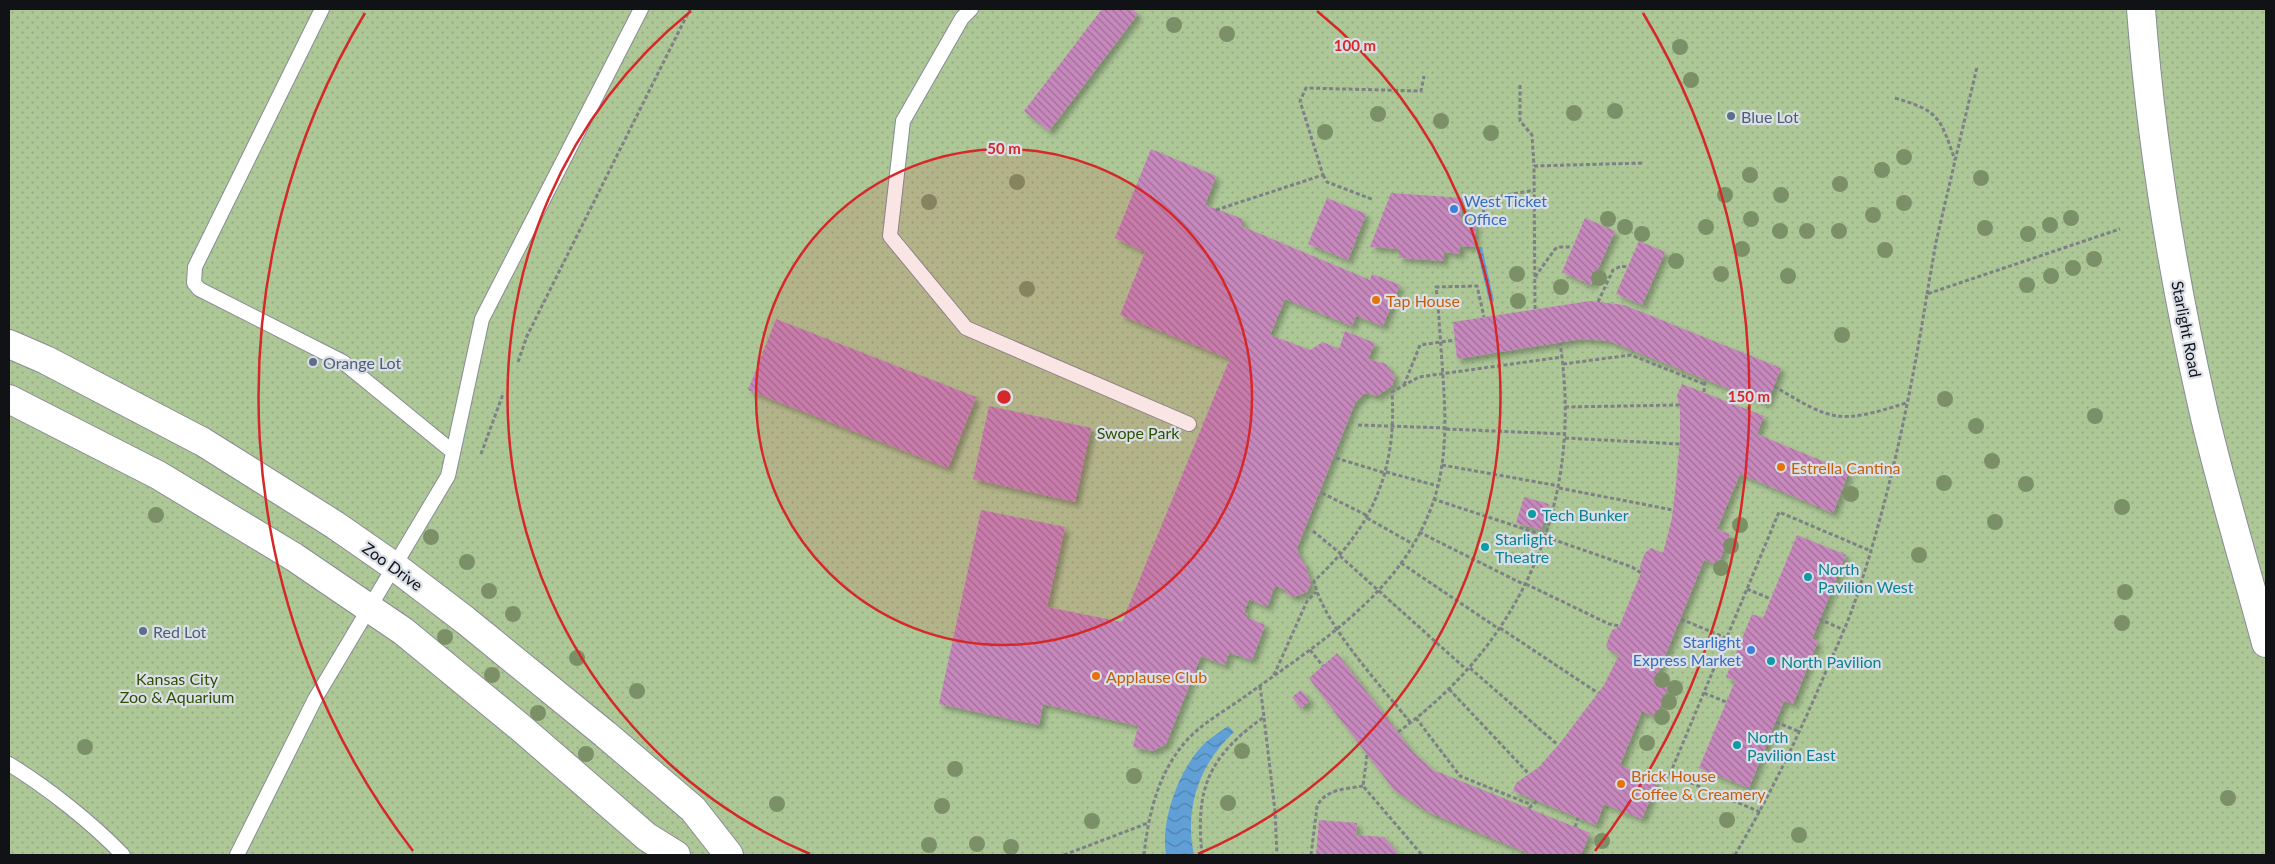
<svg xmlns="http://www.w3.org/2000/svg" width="2275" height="864" font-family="Lato,sans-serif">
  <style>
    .park { fill: url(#park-dots) }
    .water { fill: url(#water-waves) }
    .building { fill: url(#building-back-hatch); filter: url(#shadow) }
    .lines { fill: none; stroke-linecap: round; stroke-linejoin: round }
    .service-casing { stroke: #888c95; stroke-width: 16 }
    .minor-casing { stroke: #888c95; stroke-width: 30 }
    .path { stroke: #7d8086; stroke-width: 3; stroke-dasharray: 4 2.5; stroke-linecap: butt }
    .service { stroke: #fff; stroke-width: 14 }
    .minor { stroke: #fff; stroke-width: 28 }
    .tree { fill: #7c9068 }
    .ring { fill: none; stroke: #d62828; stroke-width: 2.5 }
    .service-dot { fill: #5c6f8a; stroke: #dadfe7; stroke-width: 2 }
    .shop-dot { fill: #3f7fe0; stroke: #dadfe7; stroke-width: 2 }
    .food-dot { fill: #e8710a; stroke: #dadfe7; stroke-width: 2 }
    .culture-dot { fill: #0f9aa8; stroke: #dadfe7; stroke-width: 2 }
    .labels { text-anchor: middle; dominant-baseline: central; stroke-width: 4.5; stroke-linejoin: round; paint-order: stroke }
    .service-label { font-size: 16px; fill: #4e5e75; stroke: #dadfe7; text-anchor: start }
    .shop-label { font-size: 16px; fill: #366cbe; stroke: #dadfe7; text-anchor: start }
    .food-label { font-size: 16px; fill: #c56008; stroke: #dadfe7; text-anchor: start }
    .street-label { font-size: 16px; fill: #111215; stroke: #dadfe7 }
    .park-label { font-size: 16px; fill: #2f5000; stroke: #dadfe7 }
    .culture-label { font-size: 16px; fill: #0d838f; stroke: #dadfe7; text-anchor: start }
    .centre { fill: #d62828; stroke: #dadfe7; stroke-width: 2.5 }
    .ring-label { font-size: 15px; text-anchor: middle; font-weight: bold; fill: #d62828; stroke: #dadfe7; stroke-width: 4.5; stroke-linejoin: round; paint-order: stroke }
  </style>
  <defs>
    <pattern id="park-dots" width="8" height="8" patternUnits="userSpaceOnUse" patternTransform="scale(1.25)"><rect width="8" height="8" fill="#adc797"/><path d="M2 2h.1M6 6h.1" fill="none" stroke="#94aa81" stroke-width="1.8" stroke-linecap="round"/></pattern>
    <pattern id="water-waves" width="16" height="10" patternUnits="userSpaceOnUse" patternTransform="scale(1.25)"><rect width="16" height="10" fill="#61a0d7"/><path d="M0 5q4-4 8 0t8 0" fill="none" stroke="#4f81ad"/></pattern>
    <pattern id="building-back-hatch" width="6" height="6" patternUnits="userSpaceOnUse" patternTransform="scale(1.25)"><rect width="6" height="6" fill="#c788bd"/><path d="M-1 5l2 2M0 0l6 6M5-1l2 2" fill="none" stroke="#a06e98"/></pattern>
    <filter id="shadow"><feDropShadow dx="4.5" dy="4.5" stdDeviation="2.5" flood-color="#0004"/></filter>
  </defs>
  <rect width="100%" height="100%" fill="#dadfe7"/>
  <rect class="park" x="9" y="9" width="2257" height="846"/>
  <g class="water">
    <polygon points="1476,247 1482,247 1494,301 1489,300"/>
    <path d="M 1228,726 L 1234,732 C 1199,764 1184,809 1194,855 L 1166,855 C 1160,820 1180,766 1206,742 C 1213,736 1221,731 1228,726 Z"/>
  </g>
  <g class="building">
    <polygon points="1102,9 1132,9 1138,14 1049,131 1024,111"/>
    <polygon points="1151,149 1216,176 1205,205 1243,219 1241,226 1370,280 1372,274 1400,285 1383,326 1356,316 1352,326 1285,299 1270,335 1310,350 1323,342 1339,349 1345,331 1375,343 1368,359 1386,364 1395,377 1392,386 1377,396 1365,393 1355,403 1297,548 1301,560 1305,564 1311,583 1307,592 1294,597 1286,593 1286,590 1275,586 1267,607 1249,599 1244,612 1248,614 1246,617 1265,625 1252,660 1229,653 1225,665 1201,656 1166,744 1153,751 1133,747 1138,726 1043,704 1039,725 939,704 981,510 1065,527 1047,607 1122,622 1226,368 1230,359 1120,315 1145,252 1115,238"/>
    <polygon points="1391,193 1463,198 1461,222 1476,223 1474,247 1460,246 1460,254 1444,252 1444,261 1399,258 1399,249 1370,247"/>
    <polygon points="1327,198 1366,214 1348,260 1308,244"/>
    <polygon points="1585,218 1615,231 1591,285 1562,272"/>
    <polygon points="1639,241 1665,252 1642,305 1616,294"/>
    <polygon points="1590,301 1624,305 1781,368 1767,404 1609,341 1581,339 1457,359 1453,322"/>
    <polygon points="776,319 976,397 948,468 748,390"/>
    <polygon points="1682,384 1764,416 1757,434 1849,472 1833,513 1740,474 1717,529 1730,534 1718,565 1704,560 1655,681 1668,687 1656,717 1642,711 1620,765 1658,781 1642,819 1604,804 1596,825 1513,791 1516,783 1539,767 1560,743 1604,685 1619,655 1609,650 1606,645 1612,630 1619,627 1621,622 1641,573 1640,566 1645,553 1651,548 1663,553 1672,518 1676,483 1680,440 1680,410 1677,395"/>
    <polygon points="989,406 1091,428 1075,502 973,479"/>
    <polygon points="1524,497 1549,504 1541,530 1516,523"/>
    <polygon points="1797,535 1846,555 1812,639 1818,641 1793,704 1784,701 1749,788 1699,768 1735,681 1726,677 1752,614 1763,618"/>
    <polygon points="1337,653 1411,750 1433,770 1590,833 1581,855 1533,855 1428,812 1394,790 1309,678"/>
    <polygon points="1301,690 1310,701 1301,708 1292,697"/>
    <polygon points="1319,820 1357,823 1356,835 1384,837 1399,855 1316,855"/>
  </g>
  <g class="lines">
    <defs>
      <g id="service">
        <polyline points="322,9 195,267 194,283 199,289 343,362 453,452"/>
        <polyline points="971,9 962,18 903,121 890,236 966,328 1189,424"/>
        <path d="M 9,764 C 48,788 91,822 123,855"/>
        <polyline points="237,855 315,699 448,476 482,319 641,9"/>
      </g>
      <g id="minor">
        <path d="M 2141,9 C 2151,143 2173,277 2203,409 C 2221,487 2245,565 2266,643"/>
        <polyline points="9,344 46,360 203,442 335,525 394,566 465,620 605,734 693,809 729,855"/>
        <polyline points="9,399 158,475 294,557 369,608 403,631 520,727 647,837 676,855"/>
      </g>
    </defs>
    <use href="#service" class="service-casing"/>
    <use href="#minor" class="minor-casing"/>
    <g class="path">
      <polyline points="1520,85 1520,121 1532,135 1534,166"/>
      <path d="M 1895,98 C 1940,111 1940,118 1955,160"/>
      <polyline points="1323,175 1327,182 1374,200"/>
      <polyline points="1216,210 1323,175 1300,101 1306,88 1421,91 1424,76"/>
      <polyline points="1483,227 1484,199 1535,190"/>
      <polyline points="1535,277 1555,249 1560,247 1572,247"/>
      <polyline points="1927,294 1936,242 1977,67"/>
      <polyline points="1598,302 1613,270 1621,266 1628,267"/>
      <polyline points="1535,309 1534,166 1644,163"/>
      <polyline points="518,362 527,336 690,9"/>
      <polyline points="1563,364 1631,355 1704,384"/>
      <polyline points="1404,385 1420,345 1455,340"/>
      <path d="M 1774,386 C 1833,422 1839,424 1906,403"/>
      <polyline points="1704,392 1705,379"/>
      <polyline points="1565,407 1679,405"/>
      <polyline points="1748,410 1753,398"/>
      <polyline points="1358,425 1446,428"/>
      <polyline points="1446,429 1565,434"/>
      <polyline points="1565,438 1680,444"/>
      <polyline points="481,454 503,394"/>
      <polyline points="1336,458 1385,473"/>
      <polyline points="1442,465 1559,486"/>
      <polyline points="1386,472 1438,486"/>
      <polyline points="1559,488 1673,510"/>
      <polyline points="1322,493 1368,516"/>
      <polyline points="1433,499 1546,536"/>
      <polyline points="1367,518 1413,544"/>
      <polyline points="1313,531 1341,554"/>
      <polyline points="1419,532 1525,585"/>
      <polyline points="1546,537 1632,567 1641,573"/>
      <polyline points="1340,556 1467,670"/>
      <polyline points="1401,563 1499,629"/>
      <polyline points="1526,584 1609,624 1619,626"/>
      <polyline points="1747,589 1771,599"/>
      <polyline points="1681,619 1726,638"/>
      <polyline points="1819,619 1844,630"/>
      <polyline points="1500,628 1598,693"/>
      <polyline points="1310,650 1323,666"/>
      <polyline points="1470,668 1558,745"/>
      <polyline points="1274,675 1307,601 1316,592"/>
      <polyline points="1449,689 1529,774"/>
      <polyline points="1704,693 1726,702"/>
      <polyline points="1264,718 1275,811 1277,855"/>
      <polyline points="1416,718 1460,776 1532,805"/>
      <path d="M 1410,722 C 1382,687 1323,624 1314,581 C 1372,528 1397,471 1392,392 L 1419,377 L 1562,357"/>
      <polyline points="1776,722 1800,732"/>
      <path d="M 1398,732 C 1525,640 1584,498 1560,343"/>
      <polyline points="1367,755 1363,786 1422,855"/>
      <polyline points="1529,808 1537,801"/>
      <polyline points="1760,812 1670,774 1779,512 1871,551"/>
      <polyline points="1575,827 1578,818"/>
      <polyline points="1582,854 1585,855"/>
      <polyline points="1064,855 1148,823"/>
      <path d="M 1144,855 C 1148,817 1157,777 1182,746 C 1198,725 1225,711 1247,695 C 1325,639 1412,586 1438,486 C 1448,444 1445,404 1442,362 C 1440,337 1439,312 1436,287 L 1477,286 L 1484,317"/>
      <path d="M 1202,855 C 1195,788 1209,756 1264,717 L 1260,686"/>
      <path d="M 1311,855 L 1317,807 C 1324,789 1346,789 1363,786"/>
      <path d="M 1735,855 C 1769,797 1797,739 1824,676 C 1836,648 1849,621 1858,592 C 1890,495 1911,394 1927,294 L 2120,229"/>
    </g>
    <use href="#service" class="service"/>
    <use href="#minor" class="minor"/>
  </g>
  <g class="tree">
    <circle cx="1174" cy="25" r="8"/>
    <circle cx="1227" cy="34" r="8"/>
    <circle cx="1680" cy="47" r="8"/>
    <circle cx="1691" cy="80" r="8"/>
    <circle cx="1615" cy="111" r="8"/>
    <circle cx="1574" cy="113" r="8"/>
    <circle cx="1378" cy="114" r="8"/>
    <circle cx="1441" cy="121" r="8"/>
    <circle cx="1325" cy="132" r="8"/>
    <circle cx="1491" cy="133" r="8"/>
    <circle cx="1904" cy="157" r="8"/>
    <circle cx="1882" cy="170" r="8"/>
    <circle cx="1750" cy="175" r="8"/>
    <circle cx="1981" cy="178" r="8"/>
    <circle cx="1017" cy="182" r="8"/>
    <circle cx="1840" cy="184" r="8"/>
    <circle cx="1725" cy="195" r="8"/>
    <circle cx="1781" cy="195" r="8"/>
    <circle cx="929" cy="202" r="8"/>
    <circle cx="1904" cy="203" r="8"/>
    <circle cx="1873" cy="215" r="8"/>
    <circle cx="2071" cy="218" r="8"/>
    <circle cx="1608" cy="219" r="8"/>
    <circle cx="1751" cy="219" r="8"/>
    <circle cx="2050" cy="225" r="8"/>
    <circle cx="1625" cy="227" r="8"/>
    <circle cx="1706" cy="227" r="8"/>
    <circle cx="1985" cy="228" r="8"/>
    <circle cx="1780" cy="231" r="8"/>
    <circle cx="1807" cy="231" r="8"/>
    <circle cx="1839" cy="231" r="8"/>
    <circle cx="1642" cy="234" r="8"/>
    <circle cx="2028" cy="234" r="8"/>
    <circle cx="1742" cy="249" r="8"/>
    <circle cx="1885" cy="250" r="8"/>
    <circle cx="2094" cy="259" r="8"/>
    <circle cx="1676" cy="261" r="8"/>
    <circle cx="2073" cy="268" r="8"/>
    <circle cx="1517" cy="274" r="8"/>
    <circle cx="1721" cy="274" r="8"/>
    <circle cx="1788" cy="276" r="8"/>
    <circle cx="2051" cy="276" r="8"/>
    <circle cx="1599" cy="278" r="8"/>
    <circle cx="2027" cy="285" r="8"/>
    <circle cx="1561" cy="287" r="8"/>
    <circle cx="1027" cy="289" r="8"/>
    <circle cx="1518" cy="301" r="8"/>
    <circle cx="1842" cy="335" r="8"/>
    <circle cx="1945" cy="399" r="8"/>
    <circle cx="2095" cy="416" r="8"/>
    <circle cx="1976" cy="426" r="8"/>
    <circle cx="1992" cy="461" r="8"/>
    <circle cx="1944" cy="483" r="8"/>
    <circle cx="2026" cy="484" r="8"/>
    <circle cx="1851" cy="494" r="8"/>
    <circle cx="2122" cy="507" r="8"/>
    <circle cx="156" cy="515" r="8"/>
    <circle cx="1995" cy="522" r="8"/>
    <circle cx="1740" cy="525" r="8"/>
    <circle cx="431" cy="537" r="8"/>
    <circle cx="1731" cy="546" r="8"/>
    <circle cx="1919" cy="555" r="8"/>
    <circle cx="467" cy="562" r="8"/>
    <circle cx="1721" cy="568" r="8"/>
    <circle cx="489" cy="591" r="8"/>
    <circle cx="2125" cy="592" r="8"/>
    <circle cx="513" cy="614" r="8"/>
    <circle cx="2122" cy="623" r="8"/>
    <circle cx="445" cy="637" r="8"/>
    <circle cx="577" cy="658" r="8"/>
    <circle cx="492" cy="675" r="8"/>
    <circle cx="1662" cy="680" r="8"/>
    <circle cx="1675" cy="688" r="8"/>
    <circle cx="637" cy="691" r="8"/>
    <circle cx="1669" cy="702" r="8"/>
    <circle cx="538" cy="713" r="8"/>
    <circle cx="1662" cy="717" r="8"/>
    <circle cx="1647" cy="743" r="8"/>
    <circle cx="85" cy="747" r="8"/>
    <circle cx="1242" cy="751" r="8"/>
    <circle cx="586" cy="754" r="8"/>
    <circle cx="955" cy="769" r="8"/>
    <circle cx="1134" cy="776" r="8"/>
    <circle cx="2228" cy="798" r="8"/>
    <circle cx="1228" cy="803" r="8"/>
    <circle cx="777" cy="804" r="8"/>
    <circle cx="942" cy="806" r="8"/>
    <circle cx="1727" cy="820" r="8"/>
    <circle cx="1092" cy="821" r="8"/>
    <circle cx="1799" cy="835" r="8"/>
    <circle cx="1602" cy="841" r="8"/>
    <circle cx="977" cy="844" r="8"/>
    <circle cx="929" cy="845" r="8"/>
    <circle cx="1011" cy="847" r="8"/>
  </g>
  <circle cx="1004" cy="397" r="248" fill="#d62828" fill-opacity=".12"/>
  <g class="ring">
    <circle cx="1004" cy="397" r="248"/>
    <path d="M810 854A497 497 0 0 1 691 11M1317 11A497 497 0 0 1 1198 854"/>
    <path d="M413 851A745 745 0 0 1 365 13M1643 13A745 745 0 0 1 1595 851"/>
  </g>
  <g class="service-dot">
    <circle cx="1731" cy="116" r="5"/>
    <circle cx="313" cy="362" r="5"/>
    <circle cx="143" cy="631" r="5"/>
  </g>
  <g class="shop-dot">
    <circle cx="1454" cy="209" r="5"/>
    <circle cx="1751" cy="650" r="5"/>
  </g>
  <g class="food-dot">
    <circle cx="1376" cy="300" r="5"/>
    <circle cx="1781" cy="467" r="5"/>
    <circle cx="1096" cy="676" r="5"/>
    <circle cx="1621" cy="784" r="5"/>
  </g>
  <g class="culture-dot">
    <circle cx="1532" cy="514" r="5"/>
    <circle cx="1485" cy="547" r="5"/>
    <circle cx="1808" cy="577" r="5"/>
    <circle cx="1771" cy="661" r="5"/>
    <circle cx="1737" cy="745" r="5"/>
  </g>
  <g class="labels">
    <g class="service-label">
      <text x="1741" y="116">Blue Lot</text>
      <text x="323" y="362">Orange Lot</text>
      <text x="153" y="631">Red Lot</text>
    </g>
    <g class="shop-label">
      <text x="1464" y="200">West Ticket<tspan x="1464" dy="18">Office</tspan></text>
      <text x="1741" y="641" text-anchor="end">Starlight<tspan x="1741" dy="18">Express Market</tspan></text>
    </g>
    <g class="food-label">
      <text x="1386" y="300">Tap House</text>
      <text x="1791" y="467">Estrella Cantina</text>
      <text x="1106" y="676">Applause Club</text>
      <text x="1631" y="775">Brick House<tspan x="1631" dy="18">Coffee &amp; Creamery</tspan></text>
    </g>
    <g class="street-label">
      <text transform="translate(2187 329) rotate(79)">Starlight Road</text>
      <text transform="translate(393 566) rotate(36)">Zoo Drive</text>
    </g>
    <g class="park-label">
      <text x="1138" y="432">Swope Park</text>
      <text x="177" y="678">Kansas City<tspan x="177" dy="18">Zoo &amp; Aquarium</tspan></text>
    </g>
    <g class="culture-label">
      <text x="1542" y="514">Tech Bunker</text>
      <text x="1495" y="538">Starlight<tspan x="1495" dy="18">Theatre</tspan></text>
      <text x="1818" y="568">North<tspan x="1818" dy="18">Pavilion West</tspan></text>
      <text x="1781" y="661">North Pavilion</text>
      <text x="1747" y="736">North<tspan x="1747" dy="18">Pavilion East</tspan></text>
    </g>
  </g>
  <circle cx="1004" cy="397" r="8" class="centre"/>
  <g class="ring-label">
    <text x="1355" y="51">100 m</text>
    <text x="1004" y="154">50 m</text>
    <text x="1749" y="402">150 m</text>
  </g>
  <rect width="2275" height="864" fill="none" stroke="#111215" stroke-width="20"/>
</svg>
